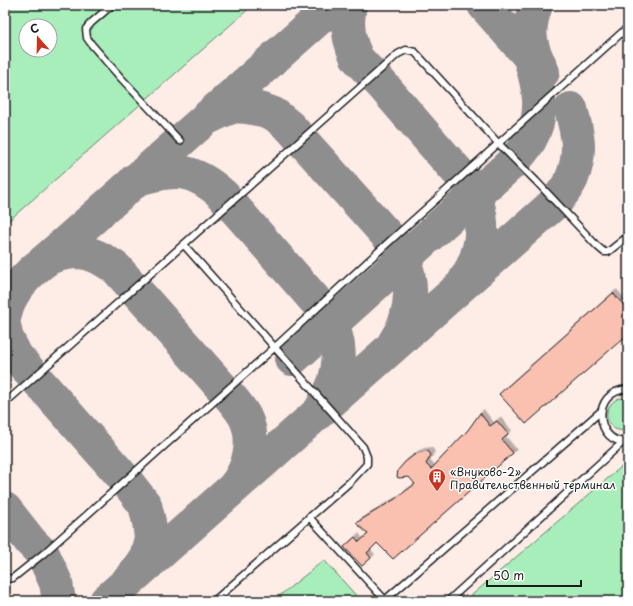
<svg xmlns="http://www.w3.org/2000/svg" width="633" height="606" font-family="'Playpen Sans',sans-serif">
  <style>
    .built { fill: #feece7; fill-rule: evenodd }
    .green { fill: #a8eeba; stroke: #62856b; fill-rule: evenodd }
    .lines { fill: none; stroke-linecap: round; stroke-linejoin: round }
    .taxiway { stroke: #8e8e8e; stroke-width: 34 }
    .building { fill: #fac1b0; stroke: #1c1c1c; filter: url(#shadow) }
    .lane-casing { stroke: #1c1c1c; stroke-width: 9 }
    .lane { stroke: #fff; stroke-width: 6 }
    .labels { text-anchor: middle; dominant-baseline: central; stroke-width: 3; stroke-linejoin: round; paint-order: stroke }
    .poi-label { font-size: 11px; fill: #1c1c1c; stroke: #fff; text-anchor: start }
  </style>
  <defs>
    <filter id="shadow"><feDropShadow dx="3.5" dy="-3.5" stdDeviation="0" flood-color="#0004"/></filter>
  </defs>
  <rect width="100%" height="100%" fill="#fff"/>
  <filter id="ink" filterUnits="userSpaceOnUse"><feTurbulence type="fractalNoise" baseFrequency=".025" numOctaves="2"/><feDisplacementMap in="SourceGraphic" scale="8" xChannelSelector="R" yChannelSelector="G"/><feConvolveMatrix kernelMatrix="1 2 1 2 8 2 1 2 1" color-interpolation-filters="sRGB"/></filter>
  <g filter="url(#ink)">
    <path class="built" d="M 5,5 L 628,5 L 628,601 L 5,601 ZM 26,26 L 50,26 L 50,50 L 26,50 Z"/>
    <g class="green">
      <path d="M 5,5 L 253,5 L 5,224 ZM 26,26 L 50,26 L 50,50 L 26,50 Z"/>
      <path d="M 619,398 L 628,399 L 628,430 C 606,435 598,408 619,398 Z"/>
      <polygon points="628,461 628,601 465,601"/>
      <polygon points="324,560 361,601 273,601"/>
    </g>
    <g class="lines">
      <g class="taxiway">
        <path d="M 350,5 C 346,23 348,39 356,56 C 360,64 378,79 385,88 C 412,119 439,152 468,183 C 487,215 485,249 465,280"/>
        <polyline points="484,5 543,72"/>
        <path d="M 536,5 C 527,29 529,45 541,67"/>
        <path d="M 207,118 L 224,110 L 235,106 L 247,107 L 263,110 L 274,114 L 290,127 L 394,243 C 416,273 415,312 394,343"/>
        <path d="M 135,180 C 174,168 192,167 223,195 L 321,307 C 345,339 344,373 322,407"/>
        <polyline points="48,258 334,5"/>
        <path d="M 5,315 C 8,295 22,280 37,267 C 41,264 45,260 49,258 C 58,254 70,252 80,252 C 94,253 105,261 116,268 L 232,399 C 237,405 242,411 245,417 C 256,439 250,467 235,486"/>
        <polyline points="5,329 6,336 16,356 123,477 145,505 149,522 151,538 146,557 135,573"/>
        <path d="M 292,359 C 349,309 405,257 461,207 C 483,186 515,166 530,140 C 546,112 538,83 529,55"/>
        <polyline points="5,509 31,542 43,554 56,583 59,601"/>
        <path d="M 106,601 L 556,202 C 561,195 568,187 572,178 C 582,152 578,135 571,109"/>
      </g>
    </g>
    <g class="building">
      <polygon points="613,293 628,310 628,334 526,424 499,394"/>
      <polygon points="480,413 490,426 497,421 508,434 502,440 513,453 393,559 377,543 367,553 371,558 362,566 344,547 355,537 359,542 368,534 356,523 395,499 415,484 409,477 399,478 397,477 398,470 405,462 414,455 421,452 428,451 431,455 426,464 431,469 468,430"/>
    </g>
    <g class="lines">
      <defs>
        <g id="lane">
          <polyline points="112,5 91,23 86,29 87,38 92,45 121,78 180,141"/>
          <polyline points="184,245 363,447 367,457 367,464 351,481 214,601"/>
          <path d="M 628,389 C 589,391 596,446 628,441"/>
          <polyline points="5,403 398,54 406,50 415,52 498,143 536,181 597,246 604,252 608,252 628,236"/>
          <polyline points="309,517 386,601"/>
          <polyline points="5,579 13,578 43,554 274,348 391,240 628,27"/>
          <polyline points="385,600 600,412"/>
          <polyline points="448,601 623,442"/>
        </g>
      </defs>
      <use href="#lane" class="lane-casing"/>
      <use href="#lane" class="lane"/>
    </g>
  </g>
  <defs>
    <symbol id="building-pin" viewBox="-11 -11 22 30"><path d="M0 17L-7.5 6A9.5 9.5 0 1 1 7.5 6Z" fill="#c8321e" stroke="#fff"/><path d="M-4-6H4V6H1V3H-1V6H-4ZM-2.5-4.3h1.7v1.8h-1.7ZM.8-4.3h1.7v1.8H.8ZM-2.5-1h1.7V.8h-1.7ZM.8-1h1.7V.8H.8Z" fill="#fff"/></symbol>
  </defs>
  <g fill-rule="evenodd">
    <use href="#building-pin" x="427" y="467" width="20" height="27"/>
  </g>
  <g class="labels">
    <g class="poi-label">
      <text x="450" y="471">«Внуково-2»<tspan x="450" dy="13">Правительственный терминал</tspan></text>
    </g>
  </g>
  <rect width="633" height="606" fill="none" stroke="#fff" stroke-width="20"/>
  <rect x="10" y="10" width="613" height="586" fill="none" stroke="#1c1c1c" stroke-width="1.5" filter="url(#ink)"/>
  <g transform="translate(38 38) rotate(340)"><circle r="19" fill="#ffffff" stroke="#a4a4a4"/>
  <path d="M0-3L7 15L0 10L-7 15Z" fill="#c8321e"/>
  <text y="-6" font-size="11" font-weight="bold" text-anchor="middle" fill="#1c1c1c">С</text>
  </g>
  <path d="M487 580v6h94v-6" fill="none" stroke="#1c1c1c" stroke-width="2"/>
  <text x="493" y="580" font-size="12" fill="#1c1c1c" stroke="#ffffff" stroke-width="3" paint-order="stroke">50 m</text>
</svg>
